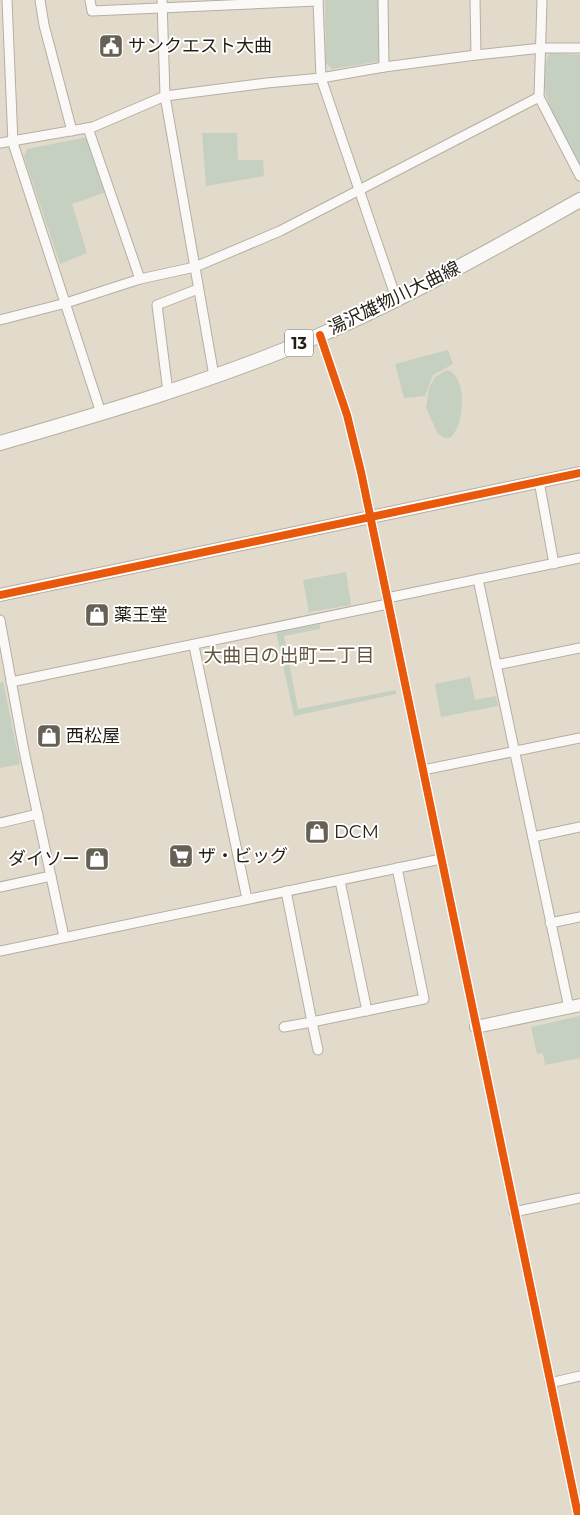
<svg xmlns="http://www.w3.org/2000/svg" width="580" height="1515" font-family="Montserrat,'Noto Sans JP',sans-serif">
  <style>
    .green { fill: #c5d0c1 }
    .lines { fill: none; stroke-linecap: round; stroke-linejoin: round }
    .street-casing { stroke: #b5afa3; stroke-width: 11 }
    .secondary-casing { stroke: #b5afa3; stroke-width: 14 }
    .primary-casing { stroke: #b5afa3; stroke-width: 16 }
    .street { stroke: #fbf9f7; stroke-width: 9 }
    .secondary { stroke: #fbf9f7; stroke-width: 12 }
    .primary { stroke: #fbf9f7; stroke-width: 14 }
    .cycleway-casing { stroke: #fff; stroke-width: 11 }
    .cycleway { stroke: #e8590c; stroke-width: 8 }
    .labels { text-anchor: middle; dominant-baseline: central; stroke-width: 4; stroke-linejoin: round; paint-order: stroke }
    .shield { fill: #fff; stroke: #66625b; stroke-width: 1 }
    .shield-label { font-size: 16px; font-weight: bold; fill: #241f15 }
    .poi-label { font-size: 18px; fill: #241f15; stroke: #fff; text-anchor: start }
    .street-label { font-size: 18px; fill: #241f15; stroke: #fff }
    .neighbourhood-label { font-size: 19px; fill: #62563f; stroke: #fff }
  </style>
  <rect width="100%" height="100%" fill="#e2dacb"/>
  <g class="green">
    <polygon points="325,0 380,0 381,61 332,69 326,63"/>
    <path d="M 550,53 L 580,55 L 580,169 C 566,140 529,84 550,53 Z"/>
    <polygon points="202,133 237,133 238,160 263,160 264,176 206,186"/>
    <polygon points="88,137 106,192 72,204 87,253 60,264 24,157 27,149"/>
    <polygon points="448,350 453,364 433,375 425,396 404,398 395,364"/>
    <path d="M 447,370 C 468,376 465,425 450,438 L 445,438 L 438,434 L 426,408 L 429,388 L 435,377 Z"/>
    <polygon points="346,572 351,605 309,612 303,580"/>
    <polygon points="320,624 320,629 284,636 298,709 396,690 396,694 294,716 276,632"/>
    <polygon points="470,677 475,700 496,696 498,706 441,717 435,684"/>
    <polygon points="3,682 20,764 0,768 0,683"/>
    <polygon points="580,1016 580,1058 545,1065 543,1053 537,1054 531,1027"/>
  </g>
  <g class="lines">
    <defs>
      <g id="street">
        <polyline points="7,0 13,143 101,413"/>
        <polyline points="40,0 44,25 72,131"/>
        <polyline points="90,0 92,11 318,1"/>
        <polyline points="162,0 165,96 214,376"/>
        <polyline points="318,0 321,78 396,298"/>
        <polyline points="383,0 384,67"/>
        <polyline points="475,0 476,55"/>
        <polyline points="542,0 539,97 580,176"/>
        <polyline points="88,128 140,279"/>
        <polyline points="0,143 93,127 165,96 267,83 321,78 384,67 476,55 542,48 580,48"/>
        <polyline points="0,320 66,303 140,279 195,267 280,231 539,97"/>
        <polyline points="320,335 347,415 361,472 578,1515"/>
        <polyline points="168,392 157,305 198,289"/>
        <polyline points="539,481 554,564"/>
        <polyline points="478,579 569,1008"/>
        <polyline points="387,598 580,558"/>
        <polyline points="0,620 24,751 64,937"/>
        <polyline points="194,646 247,899"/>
        <polyline points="496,665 580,648"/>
        <polyline points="11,682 388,604"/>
        <polyline points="423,770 580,738"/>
        <polyline points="0,823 38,814"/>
        <polyline points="533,837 580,827"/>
        <polyline points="340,881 367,1011"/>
        <polyline points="0,887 51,876"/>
        <polyline points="286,891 312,1022 424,999 397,868"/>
        <polyline points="550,923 580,917"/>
        <polyline points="0,951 441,859"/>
        <polyline points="284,1027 312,1022 318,1050"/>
        <polyline points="514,1212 580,1198"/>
        <polyline points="550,1383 580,1376"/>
      </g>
      <g id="secondary">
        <polyline points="0,595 580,473"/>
        <polyline points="476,1027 580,1005"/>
      </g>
      <path id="primary" d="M 0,443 C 107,412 216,380 318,336 C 408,297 495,248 580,200"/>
    </defs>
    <use href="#street" class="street-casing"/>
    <use href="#secondary" class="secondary-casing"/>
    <use href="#primary" class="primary-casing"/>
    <use href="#street" class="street"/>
    <use href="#secondary" class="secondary"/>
    <use href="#primary" class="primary"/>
    <defs>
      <g id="cycleway">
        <polyline points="320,335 347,415 361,472 578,1515"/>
        <polyline points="0,595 580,473"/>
      </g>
    </defs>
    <use href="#cycleway" class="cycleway-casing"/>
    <use href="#cycleway" class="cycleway"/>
  </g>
  <defs>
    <symbol id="civic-square" viewBox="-11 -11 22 22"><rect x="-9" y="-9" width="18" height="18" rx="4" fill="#666055" stroke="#fff"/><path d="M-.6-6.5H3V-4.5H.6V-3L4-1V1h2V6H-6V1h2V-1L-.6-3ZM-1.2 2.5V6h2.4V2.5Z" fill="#fff"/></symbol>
    <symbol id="shop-square" viewBox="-11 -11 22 22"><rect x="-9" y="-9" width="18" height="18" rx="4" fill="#666055" stroke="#fff"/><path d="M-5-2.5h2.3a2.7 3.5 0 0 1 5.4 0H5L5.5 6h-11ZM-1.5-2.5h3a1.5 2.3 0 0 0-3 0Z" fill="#fff"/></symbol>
    <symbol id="supermarket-square" viewBox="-11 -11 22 22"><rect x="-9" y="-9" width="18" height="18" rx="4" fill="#666055" stroke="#fff"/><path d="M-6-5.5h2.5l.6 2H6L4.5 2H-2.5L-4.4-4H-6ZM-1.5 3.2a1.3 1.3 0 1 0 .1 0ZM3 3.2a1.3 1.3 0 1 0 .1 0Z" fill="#fff"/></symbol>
  </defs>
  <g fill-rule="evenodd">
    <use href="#civic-square" x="97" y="32" width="28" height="28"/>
    <use href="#shop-square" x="83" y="601" width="28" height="28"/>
    <use href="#shop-square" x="35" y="722" width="28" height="28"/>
    <use href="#shop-square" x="303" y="818" width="28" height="28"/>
    <use href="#supermarket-square" x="167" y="842" width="28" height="28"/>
    <use href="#shop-square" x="83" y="845" width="28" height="28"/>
  </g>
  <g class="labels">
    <rect class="shield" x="285" y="329.5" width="28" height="27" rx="4"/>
    <g class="shield-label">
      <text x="299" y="343">13</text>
    </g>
    <g class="poi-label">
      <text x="128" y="46">サンクエスト大曲</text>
      <text x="114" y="615">薬王堂</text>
      <text x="66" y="736">西松屋</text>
      <text x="334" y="832">DCM</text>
      <text x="198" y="856">ザ・ビッグ</text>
      <text x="80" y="859" text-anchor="end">ダイソー</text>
    </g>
    <g class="street-label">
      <text transform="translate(394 298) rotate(-26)">湯沢雄物川大曲線</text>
    </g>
    <g class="neighbourhood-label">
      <text x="289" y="655">大曲日の出町二丁目</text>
    </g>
  </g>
</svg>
